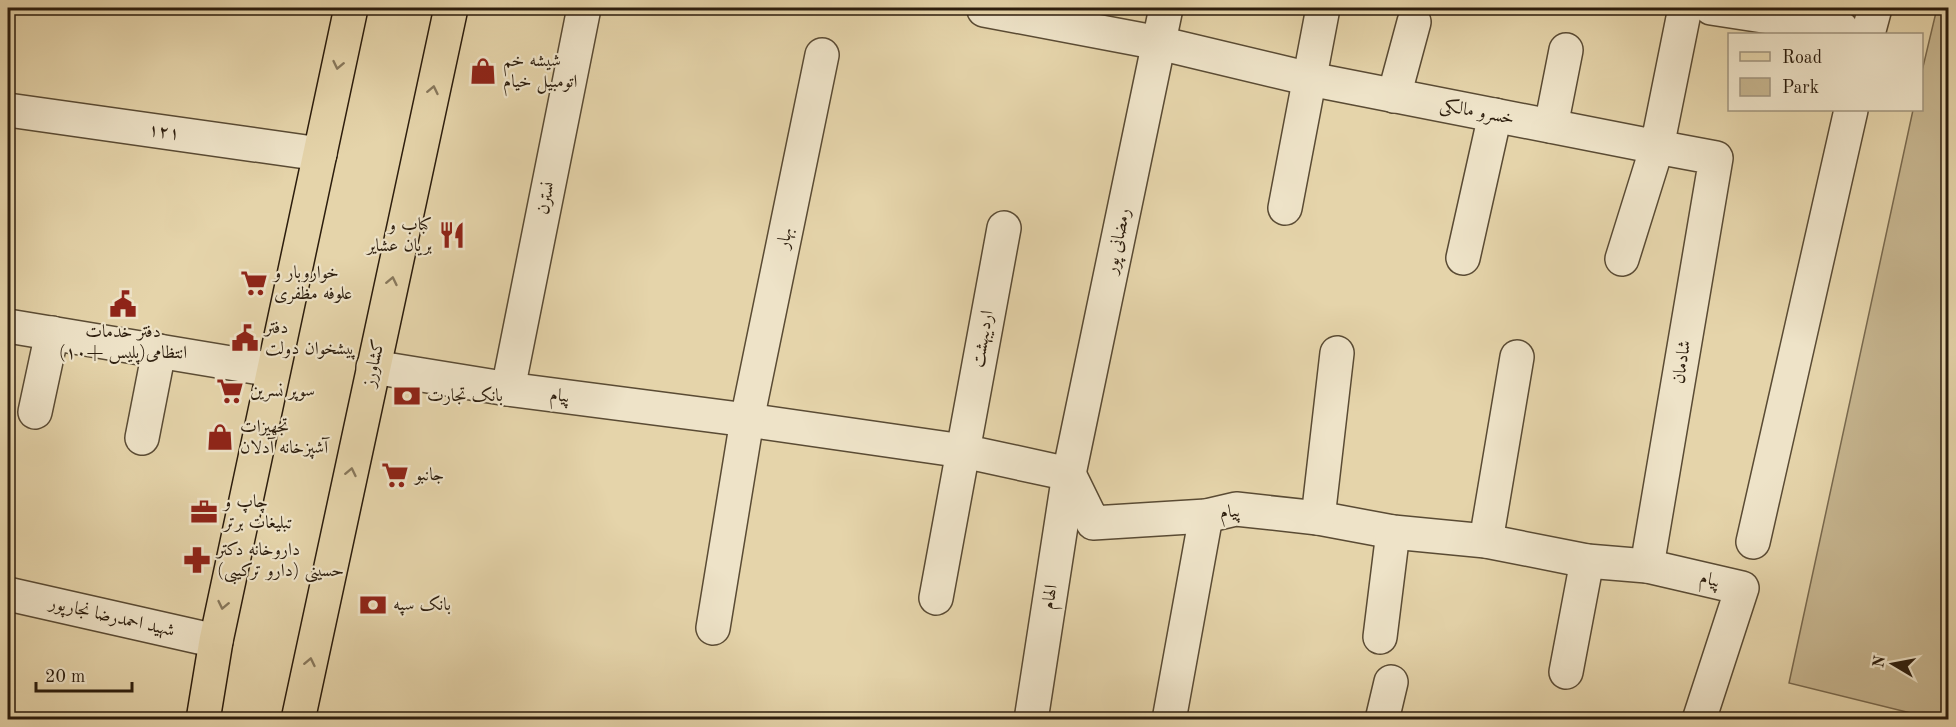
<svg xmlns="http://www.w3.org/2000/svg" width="1956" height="727" font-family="'Old Standard TT',Amiri,serif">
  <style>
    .green { fill: #c6b58f; stroke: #79694e; stroke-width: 1.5 }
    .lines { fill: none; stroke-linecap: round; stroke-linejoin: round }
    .minor-casing { stroke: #5a4b34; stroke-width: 36 }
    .tertiary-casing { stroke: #5a4b34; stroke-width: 36 }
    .primary-casing { stroke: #2c1d0d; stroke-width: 36 }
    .minor { stroke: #eee3c8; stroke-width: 33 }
    .tertiary { stroke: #eee3c8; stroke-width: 33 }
    .primary { stroke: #e5d4aa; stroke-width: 33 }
    .oneway { stroke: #88785c }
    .labels { text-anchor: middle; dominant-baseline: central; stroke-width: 4.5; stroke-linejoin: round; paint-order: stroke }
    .poi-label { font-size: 18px; fill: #2c1d0d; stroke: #eee3c8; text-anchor: start }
    .street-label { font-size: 18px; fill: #2c1d0d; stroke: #eee3c8 }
  </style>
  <rect width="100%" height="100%" fill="#e5d4aa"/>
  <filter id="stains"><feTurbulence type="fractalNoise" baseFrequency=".00333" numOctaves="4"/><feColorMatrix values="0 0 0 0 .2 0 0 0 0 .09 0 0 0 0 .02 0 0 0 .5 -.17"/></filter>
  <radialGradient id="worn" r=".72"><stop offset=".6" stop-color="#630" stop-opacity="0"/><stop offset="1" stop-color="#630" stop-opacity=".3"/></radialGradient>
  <polygon class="green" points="1937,8 1948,8 1948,720 1935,719 1789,683 1913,110 1922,110 1922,71"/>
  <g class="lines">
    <defs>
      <g id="minor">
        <polyline points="1711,8 1841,28"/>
        <polyline points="984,10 1159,43 1310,79 1657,147 1685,8"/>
        <polyline points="1868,34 1875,8"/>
        <polyline points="1394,96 1414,22"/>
        <polyline points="8,110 320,154"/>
        <polyline points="1551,126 1566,50"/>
        <polyline points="1285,208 1323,8"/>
        <polyline points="1463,258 1495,115"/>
        <polyline points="1622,259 1657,147 1716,158 1647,566"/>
        <polyline points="373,367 508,389 747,420 963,451 1069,474"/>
        <polyline points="508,389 584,8"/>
        <polyline points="35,412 52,333"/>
        <polyline points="142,438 159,351"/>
        <polyline points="1069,474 1093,523 1206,516 1236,509 1318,518 1393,532 1486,541 1587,561 1647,566 1742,588 1699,720"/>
        <polyline points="1318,518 1337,353"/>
        <polyline points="1486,541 1517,357"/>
        <polyline points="1753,542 1851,110"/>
        <polyline points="8,594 216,641"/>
        <polyline points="936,598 1004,228"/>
        <polyline points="713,628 747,420 822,55"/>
        <polyline points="1380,637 1393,532"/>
        <polyline points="1566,672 1587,561"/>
        <polyline points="1031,720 1069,474 1166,8"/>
        <polyline points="1169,720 1206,516"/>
        <polyline points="1382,720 1391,682"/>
      </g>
      <polyline id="tertiary" points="8,326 273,370"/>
      <g id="primary">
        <polyline points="203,720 216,641 351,8"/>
        <polyline points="298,720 451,8"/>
      </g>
    </defs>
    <use href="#minor" class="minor-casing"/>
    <use href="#tertiary" class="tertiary-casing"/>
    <use href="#primary" class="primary-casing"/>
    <use href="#minor" class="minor"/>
    <use href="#tertiary" class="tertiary"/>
    <use href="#primary" class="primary"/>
  </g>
  <defs><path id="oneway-chevron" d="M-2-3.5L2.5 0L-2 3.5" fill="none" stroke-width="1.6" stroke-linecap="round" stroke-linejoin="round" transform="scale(1.5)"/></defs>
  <g class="oneway">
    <use href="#oneway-chevron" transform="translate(338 65) rotate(102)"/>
    <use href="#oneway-chevron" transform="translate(433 90) rotate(-78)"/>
    <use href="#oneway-chevron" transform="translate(392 281) rotate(-78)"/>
    <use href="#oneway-chevron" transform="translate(351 472) rotate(-78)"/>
    <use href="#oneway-chevron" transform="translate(223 605) rotate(102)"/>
    <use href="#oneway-chevron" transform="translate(310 662) rotate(-78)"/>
  </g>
  <defs>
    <symbol id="shop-bare" viewBox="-9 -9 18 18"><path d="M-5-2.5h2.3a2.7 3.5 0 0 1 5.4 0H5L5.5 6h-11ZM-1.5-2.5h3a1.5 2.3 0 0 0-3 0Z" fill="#8f2418" stroke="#eee3c8" stroke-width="2.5" paint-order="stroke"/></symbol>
    <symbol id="restaurant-bare" viewBox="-9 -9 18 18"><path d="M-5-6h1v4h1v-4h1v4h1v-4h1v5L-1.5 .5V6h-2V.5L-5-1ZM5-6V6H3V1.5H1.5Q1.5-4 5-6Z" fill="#8f2418" stroke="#eee3c8" stroke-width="2.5" paint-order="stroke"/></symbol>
    <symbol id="supermarket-bare" viewBox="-9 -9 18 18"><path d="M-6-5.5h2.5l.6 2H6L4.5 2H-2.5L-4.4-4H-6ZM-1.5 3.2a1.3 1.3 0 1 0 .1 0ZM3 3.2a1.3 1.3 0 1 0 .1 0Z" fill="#8f2418" stroke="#eee3c8" stroke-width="2.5" paint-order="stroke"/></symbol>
    <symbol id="civic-bare" viewBox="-9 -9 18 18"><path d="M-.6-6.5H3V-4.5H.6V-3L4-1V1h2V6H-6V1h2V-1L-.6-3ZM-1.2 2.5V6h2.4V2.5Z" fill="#8f2418" stroke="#eee3c8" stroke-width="2.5" paint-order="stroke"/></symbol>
    <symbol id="bank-bare" viewBox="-9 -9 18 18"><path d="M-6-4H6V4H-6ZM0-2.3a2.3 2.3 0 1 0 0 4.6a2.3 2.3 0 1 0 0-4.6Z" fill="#8f2418" stroke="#eee3c8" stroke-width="2.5" paint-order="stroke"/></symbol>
    <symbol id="office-bare" viewBox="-9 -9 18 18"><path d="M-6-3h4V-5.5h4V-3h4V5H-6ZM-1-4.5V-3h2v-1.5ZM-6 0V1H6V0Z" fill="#8f2418" stroke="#eee3c8" stroke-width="2.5" paint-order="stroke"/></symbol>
    <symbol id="pharmacy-bare" viewBox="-9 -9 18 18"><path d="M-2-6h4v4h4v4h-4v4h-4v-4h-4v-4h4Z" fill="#8f2418" stroke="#eee3c8" stroke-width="2.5" paint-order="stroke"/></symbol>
  </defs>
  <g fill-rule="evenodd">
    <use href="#shop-bare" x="464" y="52" width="38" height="38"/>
    <use href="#restaurant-bare" x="433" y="216" width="38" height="38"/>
    <use href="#supermarket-bare" x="235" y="264" width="38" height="38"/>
    <use href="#civic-bare" x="104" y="285" width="38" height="38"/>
    <use href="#civic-bare" x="226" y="319" width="38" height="38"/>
    <use href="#supermarket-bare" x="211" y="372" width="38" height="38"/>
    <use href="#bank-bare" x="388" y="377" width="38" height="38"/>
    <use href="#shop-bare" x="201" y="418" width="38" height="38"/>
    <use href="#supermarket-bare" x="376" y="456" width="38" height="38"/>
    <use href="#office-bare" x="185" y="493" width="38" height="38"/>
    <use href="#pharmacy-bare" x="178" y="541" width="38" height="38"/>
    <use href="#bank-bare" x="354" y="586" width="38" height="38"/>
  </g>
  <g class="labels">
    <g class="poi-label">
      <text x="503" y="61">شیشه خم<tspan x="503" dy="21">اتومبیل خیام</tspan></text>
      <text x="432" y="225" text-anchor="end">کباب و<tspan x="432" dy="21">بریان عشایر</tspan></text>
      <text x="274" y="273">خواروبار و<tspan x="274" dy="21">علوفه مظفری</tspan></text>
      <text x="265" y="328">دفتر<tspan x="265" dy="21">پیشخوان دولت</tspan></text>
      <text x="123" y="332" text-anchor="middle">دفتر خدمات<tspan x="123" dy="21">انتظامی(پلیس +۱۰)</tspan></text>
      <text x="250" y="391">سوپر نسرین</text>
      <text x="427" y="396">بانک تجارت</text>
      <text x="240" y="427">تجهیزات<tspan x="240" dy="21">آشپزخانه آدلان</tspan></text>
      <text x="415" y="475">جانبو</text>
      <text x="224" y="502">چاپ و<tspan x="224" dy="21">تبلیغات برتر</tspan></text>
      <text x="217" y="550">داروخانه دکتر<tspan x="217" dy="21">حسینی (دارو ترکیبی)</tspan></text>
      <text x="393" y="605">بانک سپه</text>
    </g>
    <g class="street-label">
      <text transform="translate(1477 112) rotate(11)">خسرو مالکی</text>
      <text transform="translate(164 132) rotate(8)">۱۲۱</text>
      <text transform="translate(546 198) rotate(-79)">نسترن</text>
      <text transform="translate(785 238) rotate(-78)">بهار</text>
      <text transform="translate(1118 241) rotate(-78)">رمضانی پور</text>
      <text transform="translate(983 339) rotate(-80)">اردیبهشت</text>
      <text transform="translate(1682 362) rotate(-81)">شادمان</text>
      <text transform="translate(374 363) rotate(-78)">کشاورز</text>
      <text transform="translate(560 396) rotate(7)">پیام</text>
      <text transform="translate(1230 512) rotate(-6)">پیام</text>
      <text transform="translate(1710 580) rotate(14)">پیام</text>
      <text transform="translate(1050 597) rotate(-81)">الهام</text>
      <text transform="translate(112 617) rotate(13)">شهید احمدرضا نجارپور</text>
    </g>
  </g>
  <rect width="1956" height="727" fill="none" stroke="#e5d4aa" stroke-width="30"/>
  <rect x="9" y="9" width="1938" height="709" fill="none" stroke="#2c1d0d" stroke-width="3"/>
  <rect x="15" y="15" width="1926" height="697" fill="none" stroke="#2c1d0d" stroke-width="1.5"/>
  <rect x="1728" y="33" width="195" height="78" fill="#eee3c8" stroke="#a0947d" stroke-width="1.5"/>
  <rect x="1740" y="52" width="30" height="9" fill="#e5d4aa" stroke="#a0947d" stroke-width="1.5"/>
  <text x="1782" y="63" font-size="18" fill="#2c1d0d">Road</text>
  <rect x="1740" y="78" width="30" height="18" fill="#c6b58f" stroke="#a0947d" stroke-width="1.5"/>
  <text x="1782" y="93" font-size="18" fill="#2c1d0d">Park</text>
  <g transform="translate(1893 664) rotate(280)" stroke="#eee3c8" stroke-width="4.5" paint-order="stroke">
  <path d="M0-4.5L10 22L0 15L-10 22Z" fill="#2c1d0d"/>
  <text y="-9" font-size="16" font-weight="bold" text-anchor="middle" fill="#2c1d0d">N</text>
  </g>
  <path d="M36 682v9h96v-9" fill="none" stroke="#2c1d0d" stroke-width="3"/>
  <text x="45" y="682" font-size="18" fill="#2c1d0d" stroke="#eee3c8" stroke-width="4.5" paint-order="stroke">20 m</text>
  <rect width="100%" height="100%" filter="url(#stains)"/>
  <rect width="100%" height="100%" fill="url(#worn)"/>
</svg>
